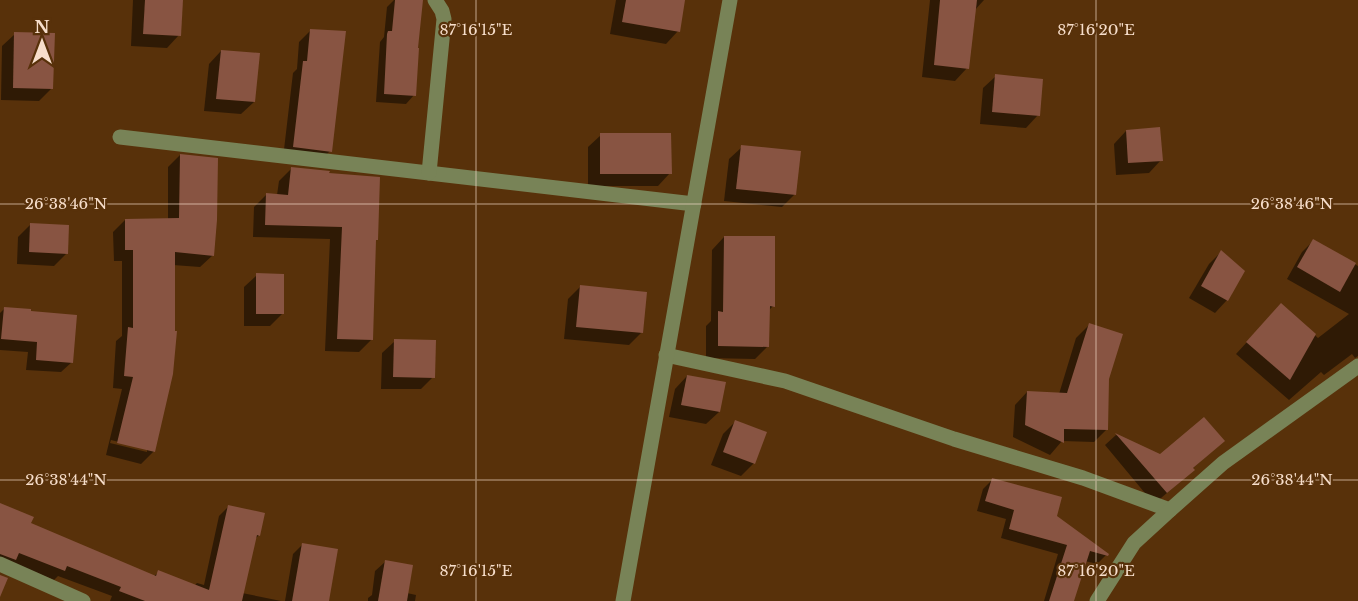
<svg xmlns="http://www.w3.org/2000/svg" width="1358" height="601" font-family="'Libre Baskerville',serif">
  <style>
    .shadow { fill: #0007; fill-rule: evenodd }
    .building { fill: #885442 }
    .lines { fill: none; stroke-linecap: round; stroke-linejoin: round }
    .minor { stroke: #788357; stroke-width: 15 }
    .ticks { fill: none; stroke: #f7decb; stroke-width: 1.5; stroke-opacity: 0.45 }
    .ticks-label { font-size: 15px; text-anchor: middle; fill: #f7decb; stroke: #58310a; stroke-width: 4.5; stroke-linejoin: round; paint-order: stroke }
  </style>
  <rect width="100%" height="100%" fill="#58310a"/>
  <g class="shadow">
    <polygon points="133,0 181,0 179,35 167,48 131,46"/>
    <polygon points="394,0 415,0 414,95 406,104 376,102 380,42 384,37 387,7"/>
    <polygon points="616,0 684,0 678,31 666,44 610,34"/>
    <polygon points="930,0 984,0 974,11 967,68 955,81 922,77"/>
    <polygon points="310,31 330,151 319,162 283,158 293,73 297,69 299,42"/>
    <polygon points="15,34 52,88 39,101 1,100 2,46"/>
    <polygon points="221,51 254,102 241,114 204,111 209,64"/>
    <polygon points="996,76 1038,115 1026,128 980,124 983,88"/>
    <polygon points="1126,131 1161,160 1149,173 1116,175 1114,144"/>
    <polygon points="601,135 670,173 658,186 588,186 588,147"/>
    <polygon points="742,147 795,194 782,207 724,201 729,159"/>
    <path d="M 180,155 L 213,255 L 200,267 L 173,265 L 154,451 L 141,464 L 106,455 L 122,389 L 113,388 L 116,341 L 122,336 L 122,261 L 114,261 L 113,232 L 125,220 L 168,219 L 168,167 ZM 111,440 L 147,449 L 147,452 L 110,443 Z"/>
    <polygon points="292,168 374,242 371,340 359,352 325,351 330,239 253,237 254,207 267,194 277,195 279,181"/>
    <polygon points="31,224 66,254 54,266 17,264 18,237"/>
    <polygon points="724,237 773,306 768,311 767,347 755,359 706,358 706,326 711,321 712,250"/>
    <polygon points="1313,241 1358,266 1358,356 1355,358 1352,354 1324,375 1321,372 1289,400 1236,354 1281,305 1318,338 1349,314 1287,279 1302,252"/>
    <polygon points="1221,252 1227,300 1215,313 1189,298 1209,264"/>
    <polygon points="257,275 282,314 270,326 244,326 244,287"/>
    <polygon points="580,287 641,333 629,345 564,339 568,299"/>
    <polygon points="5,308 72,362 61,372 26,370 28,352 0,350 0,313"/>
    <polygon points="1089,325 1108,378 1107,429 1094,442 1062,441 1050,455 1013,437 1015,405 1027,392 1059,394 1076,338"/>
    <polygon points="395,341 433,377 421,389 381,389 382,353"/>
    <polygon points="687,376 719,412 706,424 669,417 675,389"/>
    <polygon points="735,422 754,463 741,476 711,465 723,434"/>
    <polygon points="1116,435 1160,456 1223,441 1192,469 1181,481 1154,504 1105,445"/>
    <polygon points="992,480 1107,554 1097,564 1085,561 1073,601 1044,601 1058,554 1001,538 1006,519 977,511 983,489"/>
    <polygon points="0,505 29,524 154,576 159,572 194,586 197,583 204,585 219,516 229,506 259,535 254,540 242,593 281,601 110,601 112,596 58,576 54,580 10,562 0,563"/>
    <polygon points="303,544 327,601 285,601 293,554"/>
    <polygon points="385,562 407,593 416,595 415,601 368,601 368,598 372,595 375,571"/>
  </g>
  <g class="building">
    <polygon points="145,0 183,0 181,36 143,34"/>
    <polygon points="395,0 423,0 418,48 419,48 416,96 384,94 387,34 388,31 392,31"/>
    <polygon points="626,0 685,0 680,32 622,22"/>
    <polygon points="940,0 977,0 969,69 934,65"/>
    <polygon points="310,29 346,31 332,152 293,147 303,61 307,61"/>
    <polygon points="14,32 55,33 53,89 13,88"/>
    <polygon points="221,50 260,53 255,102 216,99"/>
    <polygon points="995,74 1043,79 1040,116 992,112"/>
    <polygon points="1160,127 1163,161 1128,163 1126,130"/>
    <polygon points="600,133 671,133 672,174 600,174"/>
    <polygon points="741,145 801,151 796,195 736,189"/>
    <polygon points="180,154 218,158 217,220 214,256 175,252 175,331 177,331 173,374 155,452 117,443 133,377 124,376 128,327 133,328 133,250 125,250 125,219 179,218"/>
    <polygon points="291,167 330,171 329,173 380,177 378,240 376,240 373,340 337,339 342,227 265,225 266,193 288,195"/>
    <polygon points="30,223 69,225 68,254 29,252"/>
    <polygon points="724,236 775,236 775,307 770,306 769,347 718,346 718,311 723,312"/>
    <polygon points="1313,239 1356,263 1340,292 1297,267"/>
    <polygon points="1221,250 1245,271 1228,301 1201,286"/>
    <polygon points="256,273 284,274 284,314 256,314"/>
    <polygon points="580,285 647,292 643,333 576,327"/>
    <polygon points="1281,303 1316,334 1290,380 1246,342"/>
    <polygon points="4,307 31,309 31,311 77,315 73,363 36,360 37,342 1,339"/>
    <polygon points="1089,323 1123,334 1109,379 1108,430 1064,429 1064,443 1025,425 1027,391 1067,393"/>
    <polygon points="394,339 436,340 435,378 393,377"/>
    <polygon points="687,375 726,382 720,412 681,405"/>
    <polygon points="1204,417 1225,441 1193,468 1195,470 1167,493 1115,433 1160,454"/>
    <polygon points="735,420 767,432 755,464 723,452"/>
    <polygon points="992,478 1062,497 1057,516 1109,554 1108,556 1090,551 1074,601 1049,601 1067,545 1009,529 1014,510 985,501"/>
    <polygon points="0,503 34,517 31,523 156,576 158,570 209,590 228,505 265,513 260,536 257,535 242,601 145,601 119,591 121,587 67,566 65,571 19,553 16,560 0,554"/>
    <polygon points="302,543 338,549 329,601 292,601"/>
    <polygon points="385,560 413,565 407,601 378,601"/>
    <polygon points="0,575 8,578 0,597"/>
  </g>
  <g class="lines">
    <g class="minor">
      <polyline points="120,137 694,204"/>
      <polyline points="429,173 444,19 442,11 435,0"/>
      <polyline points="666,355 785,381 954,439 1083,478 1170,510"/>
      <polyline points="0,564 83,601"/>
      <polyline points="623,601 730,0"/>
      <polyline points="1097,601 1134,543 1170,510 1223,463 1358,366"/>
    </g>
  </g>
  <path class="ticks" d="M 476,0 L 476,601M 1096,0 L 1096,601M 0,204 L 1358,204M 0,480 L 1358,480"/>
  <g class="ticks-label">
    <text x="476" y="35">87°16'15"E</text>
    <text x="1096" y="35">87°16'20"E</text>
    <text x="66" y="209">26°38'46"N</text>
    <text x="1292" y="209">26°38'46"N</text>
    <text x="66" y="485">26°38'44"N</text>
    <text x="1292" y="485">26°38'44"N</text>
    <text x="476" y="576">87°16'15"E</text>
    <text x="1096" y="576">87°16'20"E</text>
  </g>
  <g transform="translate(42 42)" stroke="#58310a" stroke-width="4.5" paint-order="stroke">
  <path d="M0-4.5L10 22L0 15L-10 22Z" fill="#f7decb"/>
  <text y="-9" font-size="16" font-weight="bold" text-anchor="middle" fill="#f7decb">N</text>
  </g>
</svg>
